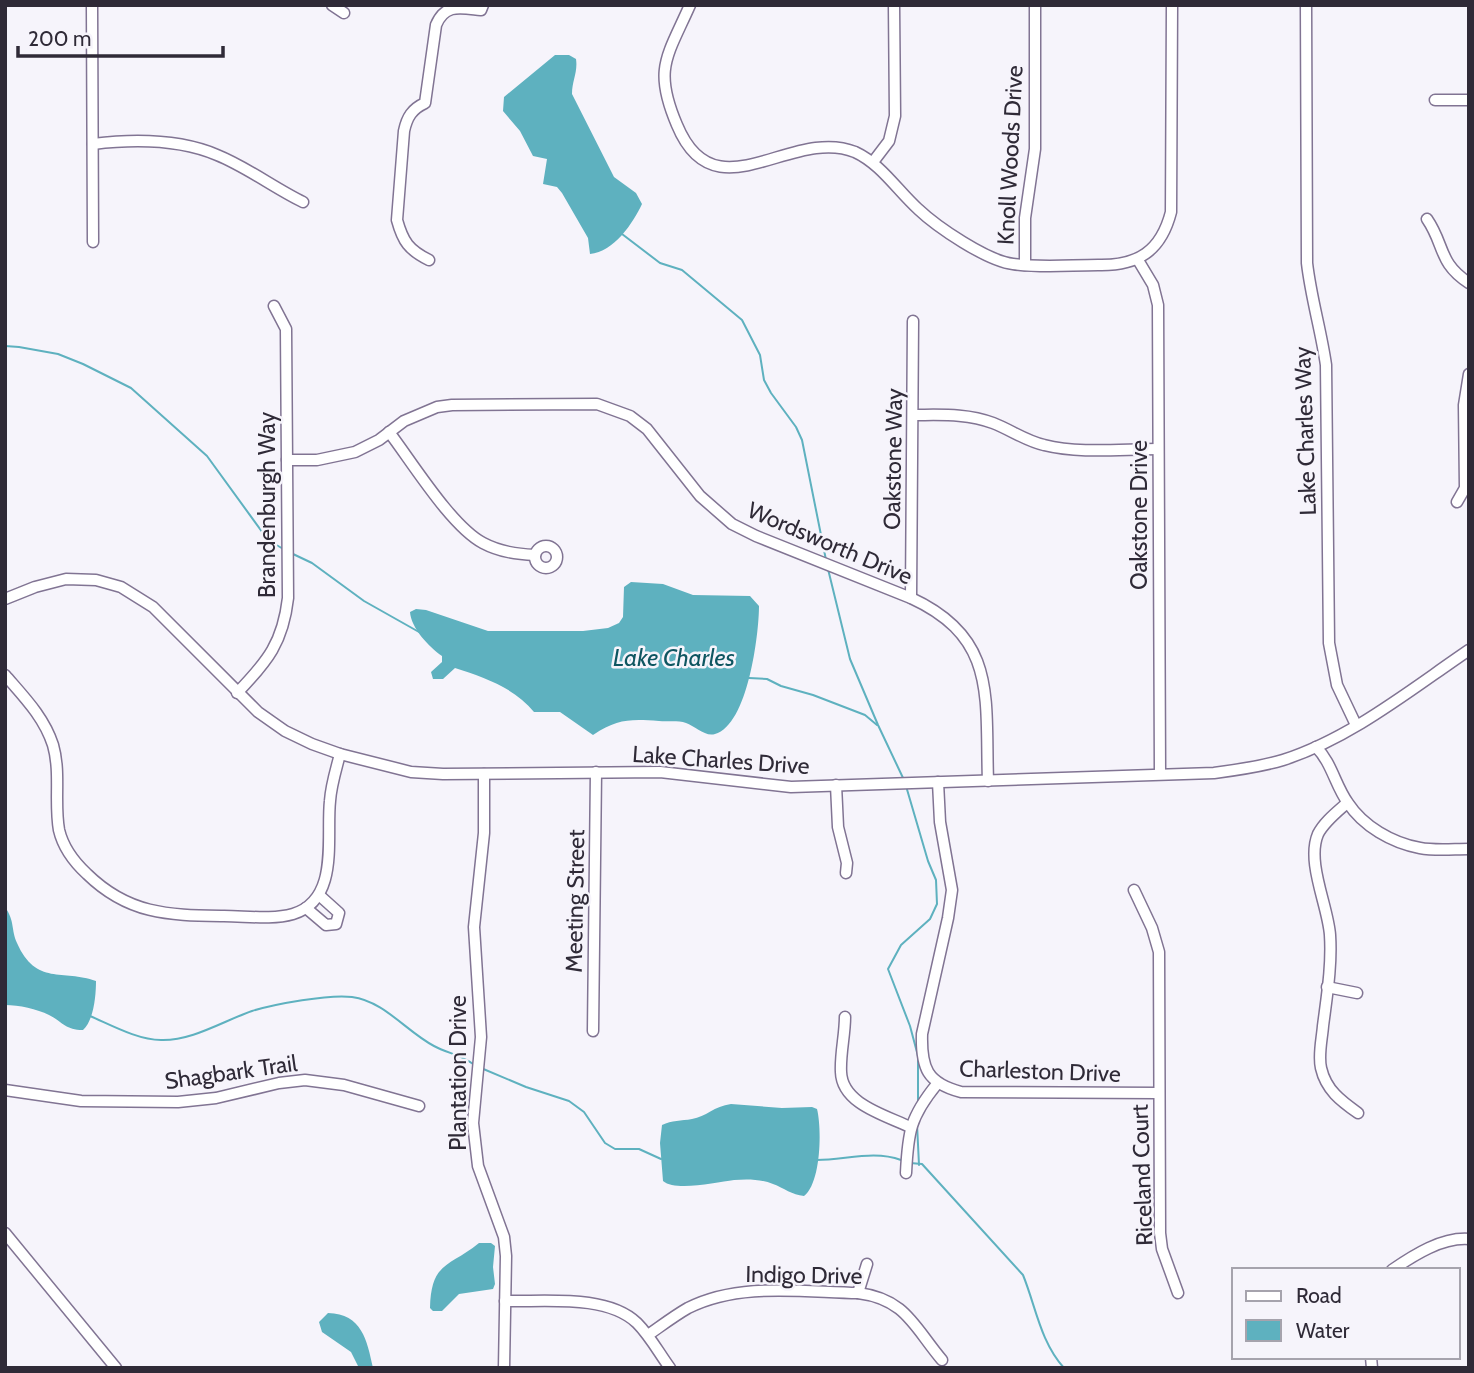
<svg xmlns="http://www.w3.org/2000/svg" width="1474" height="1373" font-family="Cabin,sans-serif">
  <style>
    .water { fill: #5eb1bf }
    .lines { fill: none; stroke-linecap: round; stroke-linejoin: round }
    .stream { stroke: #5eb1bf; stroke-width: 2 }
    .minor-casing { stroke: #817493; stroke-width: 13 }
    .minor { stroke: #fff; stroke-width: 10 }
    .labels { text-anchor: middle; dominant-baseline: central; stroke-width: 5; stroke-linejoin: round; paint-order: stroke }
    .street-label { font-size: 23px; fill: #2f2a37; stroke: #f6f4fb }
    .water-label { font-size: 24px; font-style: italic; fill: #0e5661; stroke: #f6f4fb }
  </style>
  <rect width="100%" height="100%" fill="#f6f4fb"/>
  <g class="water">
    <path d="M 555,55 L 569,55 L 576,59 C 578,72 572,81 572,94 L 614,177 L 636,193 L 642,204 C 633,223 614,252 590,254 L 588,238 L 562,193 L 557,187 L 543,184 L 547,159 L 533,156 L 520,131 L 503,111 L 504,97 Z"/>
    <path d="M 631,582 L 663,584 L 693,595 L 750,596 L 759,606 C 759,634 748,725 715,734 C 705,737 695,726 686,723 C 678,720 667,722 659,721 C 629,719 618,719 593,735 L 560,712 L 534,712 C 515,688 483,677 455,668 L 443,679 L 433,679 L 431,672 L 442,662 L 442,656 C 429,647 411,628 410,612 L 416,609 L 426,610 L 488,631 L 583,631 L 608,628 L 619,623 L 623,617 L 624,587 Z"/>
    <path d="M 5,907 C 15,921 11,930 17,943 C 36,986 63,969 96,981 C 96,995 94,1020 83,1030 C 65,1030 63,1022 49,1015 C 37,1009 19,1005 5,1005 Z"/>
    <path d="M 731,1104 L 782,1108 L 812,1107 L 817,1109 C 822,1129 821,1183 804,1196 C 792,1195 784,1188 773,1184 C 761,1179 747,1179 734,1180 C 717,1182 676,1192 663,1181 L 660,1143 L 662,1125 C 672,1120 681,1121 692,1119 C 706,1117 714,1106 731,1104 Z"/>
    <path d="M 479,1243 L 491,1243 L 495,1246 L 493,1267 L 495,1284 L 493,1289 L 459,1294 L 442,1311 L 433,1311 L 430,1308 C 431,1261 450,1267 479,1243 Z"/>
    <path d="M 328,1313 C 362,1314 367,1340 373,1368 L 359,1368 L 351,1352 L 322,1332 L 319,1322 Z"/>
  </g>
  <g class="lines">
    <g class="stream">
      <polyline points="622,234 660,263 682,270 742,320 760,355 764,380 771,393 796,427 802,440 826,560"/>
      <polyline points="5,346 19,347 58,354 83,364 131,388 207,456 268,540 285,550"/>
      <polyline points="293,554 312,563 364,601 419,632"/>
      <polyline points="828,569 850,659 878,725 904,780"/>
      <polyline points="749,678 767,679 781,686 813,695 865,715 877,725"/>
      <polyline points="906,786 928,861 936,880 937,904 930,919 901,945 888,969 910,1026 918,1056 918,1101"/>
      <path d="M 90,1016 C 111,1025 138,1040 161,1040 C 192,1041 223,1021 252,1011 C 275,1004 329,994 352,997 C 384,1001 407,1032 434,1046 C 447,1053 461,1055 473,1064"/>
      <polyline points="481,1068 526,1087 569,1101 584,1112 605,1143 615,1149 639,1149 661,1159"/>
      <polyline points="917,1124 919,1165"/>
      <path d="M 817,1160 C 845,1160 874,1150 901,1160"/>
      <path d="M 910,1163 L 922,1164 L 1023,1275 C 1036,1307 1040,1341 1064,1368"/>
    </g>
    <defs>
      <g id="minor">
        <polyline points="92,5 93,242"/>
        <polyline points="332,5 344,13"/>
        <path d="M 690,5 C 667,57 653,69 677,125 C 715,217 791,126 855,152 C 881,164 897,190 918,209 C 937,227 987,261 1013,264 C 1041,268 1070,265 1098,265 C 1138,266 1161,251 1171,212 L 1172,5"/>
        <path d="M 1306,5 L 1307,263 C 1311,298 1321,330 1326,365 L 1329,643 L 1337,685 L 1356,725"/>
        <polyline points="1435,100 1469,100"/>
        <path d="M 93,144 C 134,139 179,139 217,155 C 247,167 274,188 303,202"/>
        <polyline points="873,162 889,141 895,116 894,5"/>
        <path d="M 1427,219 C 1445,245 1438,263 1469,283"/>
        <path d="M 429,260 C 409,250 403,242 397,220 L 404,131 C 407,117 412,109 425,103 L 436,25 C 445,3 461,8 481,10 L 483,5"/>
        <polyline points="1138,260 1153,285 1158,305 1160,774"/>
        <polyline points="1025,265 1025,218 1035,149 1035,5"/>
        <path d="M 913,415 C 940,415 967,413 993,423 C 1011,430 1026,441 1044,445 C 1080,454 1121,449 1158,449"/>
        <path d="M 389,432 C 412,462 451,526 483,543 C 500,552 517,554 535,555"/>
        <path d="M 287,460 L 317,460 L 355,452 L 379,440 L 404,421 L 437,407 L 452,405 L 597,404 L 630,416 L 647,429 L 700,496 L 732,524 L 756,536 L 911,598 C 998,638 985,698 988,781"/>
        <polyline points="1457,502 1465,488 1464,405 1469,374"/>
        <circle cx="546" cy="557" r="11"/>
        <polyline points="911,598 913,321"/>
        <path d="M 5,599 L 35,587 L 66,579 L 96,580 L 121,587 L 153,607 L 258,712 L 285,731 L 312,744 L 340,754 L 411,772 L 443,774 L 660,772 L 791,787 L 1214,773 C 1237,770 1260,767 1283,760 C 1351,738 1410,690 1469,650"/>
        <path d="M 5,675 C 24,697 44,717 53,745 C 61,773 54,802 59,830 C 63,847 74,862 87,874 C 129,915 169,915 224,916 C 246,916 272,920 293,914 C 340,900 326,837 330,801 C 331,785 336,770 340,754"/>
        <path d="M 237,693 C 268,661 283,642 288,598 L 286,329 L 274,306"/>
        <path d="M 1316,747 C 1332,763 1335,785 1348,803 C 1363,826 1392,843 1420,848 C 1435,851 1453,849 1469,849"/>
        <polyline points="484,774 484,833 474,927 481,1037 473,1123 478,1166 504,1237 506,1256 504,1368"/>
        <path d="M 938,782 L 940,822 L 952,890 L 948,918 L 922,1034 C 921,1068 927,1083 961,1092 L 1158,1093"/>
        <polyline points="836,785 838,827 847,863 846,873"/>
        <path d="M 1347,803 C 1337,812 1324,822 1318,834 C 1306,862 1328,906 1330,935 C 1332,965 1327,995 1323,1026 C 1322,1039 1318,1055 1321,1068 C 1326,1090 1341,1101 1358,1113"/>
        <polyline points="1134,890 1152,928 1159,952 1160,1233 1162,1249 1178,1293"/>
        <polyline points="306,908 326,925 336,924 339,913 319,895"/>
        <polyline points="1327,987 1357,993"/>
        <path d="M 845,1017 C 845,1035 840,1054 841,1072 C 842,1104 885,1115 910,1127"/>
        <polyline points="593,1031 596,772"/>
        <polyline points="5,1090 81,1101 178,1102 216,1098 279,1083 305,1080 344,1085 419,1106"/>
        <path d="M 906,1173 C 908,1132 910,1117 937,1084"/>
        <polyline points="5,1233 116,1368"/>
        <path d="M 1392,1270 C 1414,1255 1442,1237 1469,1239"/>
        <polyline points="858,1293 867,1264"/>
        <path d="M 505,1301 C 545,1302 607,1294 637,1323 C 650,1336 659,1353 670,1368"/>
        <path d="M 648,1335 C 661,1326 674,1316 688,1308 C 739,1282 802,1292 858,1293 C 906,1299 914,1327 942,1360"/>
        <polyline points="1371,1357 1372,1368"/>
      </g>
    </defs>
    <use href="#minor" class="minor-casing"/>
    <use href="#minor" class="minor"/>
  </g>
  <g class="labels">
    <g class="street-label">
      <text transform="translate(1010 155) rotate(-87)">Knoll Woods Drive</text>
      <text transform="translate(1305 431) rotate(-92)">Lake Charles Way</text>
      <text transform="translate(893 459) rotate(-89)">Oakstone Way</text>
      <text transform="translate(267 505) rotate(-90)">Brandenburgh Way</text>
      <text transform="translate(1139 515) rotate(-90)">Oakstone Drive</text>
      <text transform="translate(830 543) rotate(23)">Wordsworth Drive</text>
      <text transform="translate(721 760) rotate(4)">Lake Charles Drive</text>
      <text transform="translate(575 901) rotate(-89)">Meeting Street</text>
      <text transform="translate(1040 1071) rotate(2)">Charleston Drive</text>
      <text transform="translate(231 1072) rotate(-8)">Shagbark Trail</text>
      <text transform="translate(458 1073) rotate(-90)">Plantation Drive</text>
      <text transform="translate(1142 1175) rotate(-92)">Riceland Court</text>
      <text transform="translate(804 1275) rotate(1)">Indigo Drive</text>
    </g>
    <g class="water-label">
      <text x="674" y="657">Lake Charles</text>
    </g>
  </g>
  <rect width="1474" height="1373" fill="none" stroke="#2f2a37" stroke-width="14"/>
  <rect x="1232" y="1268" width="228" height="91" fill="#f6f4fb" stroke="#a6a3ad" stroke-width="2"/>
  <rect x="1246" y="1291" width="35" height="10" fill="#ffffff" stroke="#a6a3ad" stroke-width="2"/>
  <text x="1296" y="1303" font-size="21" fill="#2f2a37">Road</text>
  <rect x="1246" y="1320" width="35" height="21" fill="#5eb1bf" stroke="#a6a3ad" stroke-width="2"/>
  <text x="1296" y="1338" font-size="21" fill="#2f2a37">Water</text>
  <path d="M18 46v10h205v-10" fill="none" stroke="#2f2a37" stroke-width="3.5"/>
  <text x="28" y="46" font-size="21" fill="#2f2a37" stroke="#f6f4fb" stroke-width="5" paint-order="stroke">200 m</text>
</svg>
